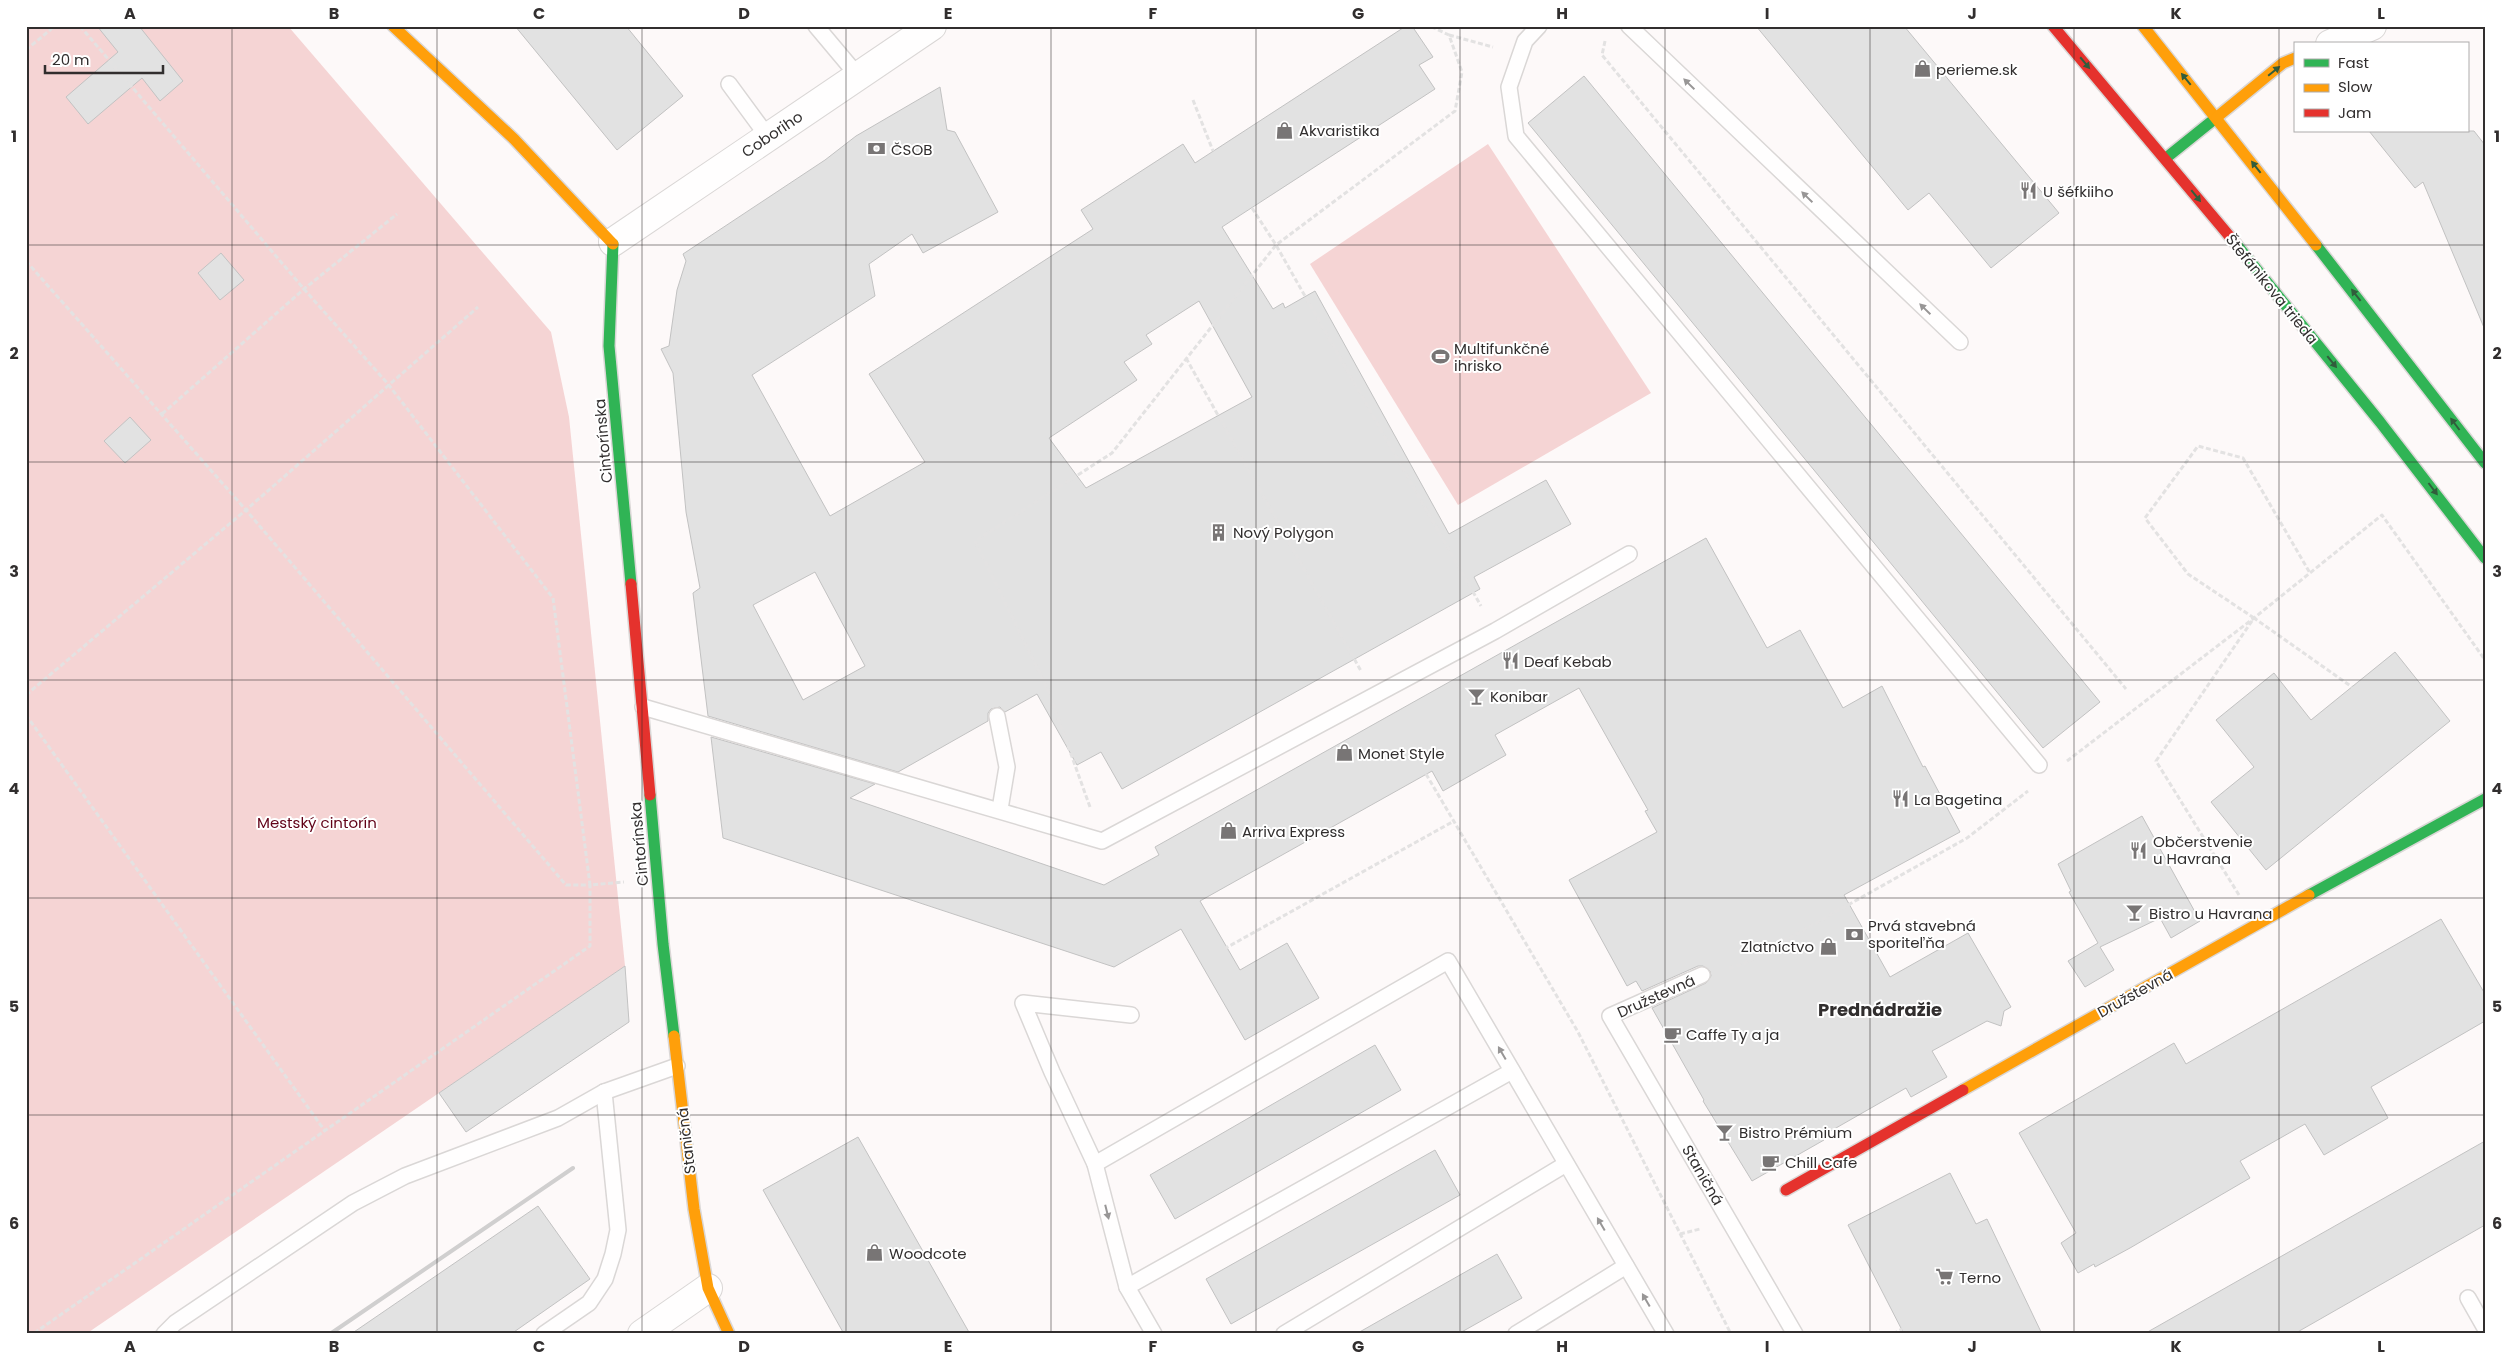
<svg xmlns="http://www.w3.org/2000/svg" width="2511" height="1360" font-family="Poppins,sans-serif">
  <style>
    .green { fill: #f5d4d4 }
    .building { fill: #e2e2e2; stroke: #c2c2c2; fill-rule: evenodd }
    .lines { fill: none; stroke-linecap: round; stroke-linejoin: round }
    .lane-casing { stroke: #dad7d6; stroke-width: 18 }
    .street-casing { stroke: #dad7d6; stroke-width: 30 }
    .fast-casing { stroke: #dad7d6; stroke-width: 14 }
    .slow-casing { stroke: #dad7d6; stroke-width: 14 }
    .jam-casing { stroke: #dad7d6; stroke-width: 14 }
    .path { stroke: #e3e2e2; stroke-width: 3; stroke-dasharray: 5 2.5; stroke-linecap: butt }
    .lane { stroke: #fffefe; stroke-width: 15 }
    .street { stroke: #fffefe; stroke-width: 28 }
    .fast { stroke: #30b455; stroke-width: 11 }
    .slow { stroke: #ff9f0a; stroke-width: 11 }
    .jam { stroke: #e5322d; stroke-width: 11 }
    .rail { stroke: #d0cfcf; stroke-width: 4 }
    .oneway { fill: #315d3c }
    .oneway2 { fill: #989696 }
    .grid { fill: none; stroke: #312e2e; stroke-width: 1; stroke-opacity: 0.55 }
    .labels { text-anchor: middle; dominant-baseline: central; stroke-width: 4; stroke-linejoin: round; paint-order: stroke }
    .poi-label { font-size: 15px; fill: #312e2e; stroke: #fff; text-anchor: start }
    .street-label { font-size: 15px; fill: #312e2e; stroke: #fff }
    .park-label { font-size: 15px; fill: #610117; stroke: #fff }
    .quarter-label { font-size: 18px; font-weight: bold; fill: #312e2e; stroke: #fff }
    .neatline { fill: none; stroke: #312e2e; stroke-width: 2 }
    .grid-label { font-size: 16px; text-anchor: middle; font-weight: bold; fill: #312e2e }
  </style>
  <rect width="100%" height="100%" fill="#fdf9f9"/>
  <g class="green">
    <polygon points="26,26 288,26 551,332 569,417 625,966 86,1334 26,1334"/>
    <polygon points="1488,144 1651,393 1458,505 1310,264"/>
  </g>
  <g class="building">
    <polygon points="97,26 139,26 183,81 160,101 142,78 88,124 66,97 118,52"/>
    <polygon points="515,26 626,26 683,96 617,150"/>
    <path d="M 1406,26 L 1412,26 L 1433,57 L 1419,65 L 1435,89 L 1222,227 L 1273,309 L 1283,303 L 1285,308 L 1315,291 L 1449,534 L 1546,480 L 1571,524 L 1474,577 L 1480,589 L 1122,789 L 1101,752 L 1077,765 L 1037,694 L 1005,712 L 1000,707 L 991,709 L 988,713 L 988,721 L 898,772 L 708,716 L 693,593 L 700,588 L 686,512 L 673,373 L 661,349 L 669,346 L 677,290 L 686,261 L 683,254 L 825,160 L 856,136 L 940,87 L 947,130 L 955,132 L 998,212 L 923,253 L 912,234 L 869,264 L 875,296 L 752,375 L 830,516 L 925,462 L 869,374 L 1093,229 L 1081,210 L 1183,144 L 1195,163 ZM 1199,301 L 1252,397 L 1086,488 L 1049,438 L 1137,380 L 1124,362 L 1152,344 L 1146,335 ZM 815,572 L 865,666 L 803,700 L 753,605 Z"/>
    <polygon points="1756,26 1904,26 2059,213 1991,268 1929,193 1908,210"/>
    <polygon points="1584,76 2100,702 2043,748 1528,123"/>
    <polygon points="2369,131 2474,131 2485,145 2485,330 2423,182 2415,188"/>
    <polygon points="221,253 244,280 220,300 198,273"/>
    <polygon points="130,417 151,440 125,463 104,441"/>
    <polygon points="1706,538 1767,648 1800,630 1843,708 1882,686 1923,767 1925,766 1960,832 1844,895 1890,977 1968,933 2011,1007 2004,1011 2001,1026 1987,1021 1932,1051 1947,1077 1911,1097 1906,1088 1822,1136 1824,1140 1752,1181 1703,1101 1704,1100 1652,1008 1706,983 1711,976 1710,971 1703,966 1698,966 1642,991 1636,981 1627,986 1569,880 1657,832 1645,811 1648,810 1579,688 1495,735 1506,755 1443,791 1432,771 1200,901 1240,970 1287,943 1319,998 1245,1040 1181,929 1114,967 723,838 711,737 875,784 850,798 1104,885 1159,855 1155,847"/>
    <polygon points="2395,652 2450,721 2266,870 2211,802 2254,767 2216,720 2274,673 2311,720"/>
    <polygon points="2142,816 2200,921 2171,938 2160,918 2100,947 2114,970 2085,987 2068,961 2098,943 2069,892 2071,891 2058,864"/>
    <polygon points="2441,919 2485,994 2485,1021 2371,1087 2388,1118 2324,1155 2305,1124 2240,1161 2250,1178 2130,1248 2095,1267 2094,1264 2078,1273 2061,1243 2076,1233 2019,1133 2174,1043 2186,1064"/>
    <polygon points="625,966 629,1022 466,1132 439,1093"/>
    <polygon points="1375,1045 1401,1090 1175,1219 1150,1175"/>
    <polygon points="858,1137 970,1334 844,1334 763,1190"/>
    <polygon points="2485,1141 2485,1225 2294,1334 2144,1334"/>
    <polygon points="1435,1150 1460,1195 1231,1324 1206,1279"/>
    <polygon points="1950,1173 1976,1224 1987,1219 2042,1334 1904,1334 1848,1225"/>
    <polygon points="538,1206 590,1279 511,1334 351,1334"/>
    <polygon points="1497,1254 1522,1298 1458,1334 1356,1334"/>
  </g>
  <g class="lines">
    <defs>
      <g id="lane">
        <polyline points="816,26 858,76"/>
        <polyline points="1539,26 1525,41 1509,87 1516,136 2039,765"/>
        <polyline points="1629,26 1960,342"/>
        <polyline points="729,84 768,137"/>
        <polyline points="643,707 1102,841 1495,631 1629,554"/>
        <polyline points="997,716 1007,767 1000,809"/>
        <polyline points="1702,975 1610,1016 1795,1334"/>
        <polyline points="1131,1015 1023,1003 1052,1072 1095,1164 1127,1287 1154,1334"/>
        <polyline points="1095,1164 1448,961 1666,1334"/>
        <polyline points="1127,1287 1512,1071"/>
        <polyline points="2468,1298 2485,1328"/>
        <polyline points="164,1334 175,1323 353,1203 405,1176 558,1118 604,1092 677,1066"/>
        <polyline points="544,1334 589,1303 605,1279 613,1254 618,1230 604,1092"/>
        <polyline points="1284,1334 1566,1164"/>
        <polyline points="1516,1334 1626,1266"/>
      </g>
      <g id="street">
        <polyline points="2330,44 2372,26"/>
        <polyline points="613,242 932,26"/>
        <polyline points="642,1334 708,1288"/>
      </g>
      <g id="fast">
        <polyline points="2166,158 2217,117"/>
        <polyline points="613,244 609,346 631,584"/>
        <polyline points="2236,244 2380,422 2485,558"/>
        <polyline points="2316,245 2485,463"/>
        <polyline points="650,795 663,944 674,1036"/>
        <polyline points="2309,895 2485,799"/>
      </g>
      <g id="slow">
        <polyline points="393,26 514,139 613,244"/>
        <polyline points="2143,26 2316,245"/>
        <polyline points="2217,117 2283,63 2295,58"/>
        <polyline points="674,1036 694,1209 708,1288 729,1334"/>
        <polyline points="1963,1090 2309,895"/>
      </g>
      <g id="jam">
        <polyline points="2053,26 2236,244"/>
        <polyline points="631,584 650,795"/>
        <polyline points="1786,1190 1963,1090"/>
      </g>
    </defs>
    <use href="#lane" class="lane-casing"/>
    <use href="#street" class="street-casing"/>
    <use href="#fast" class="fast-casing"/>
    <use href="#slow" class="slow-casing"/>
    <use href="#jam" class="jam-casing"/>
    <g class="path">
      <polyline points="80,26 304,289 388,384 553,598 590,885 624,882"/>
      <polyline points="1449,35 1493,47"/>
      <polyline points="1605,41 1602,55 2126,689"/>
      <polyline points="26,50 55,26"/>
      <polyline points="1193,100 1213,151"/>
      <polyline points="1252,208 1276,245 1481,606"/>
      <polyline points="26,261 246,510 566,885 590,885 590,946 33,1334"/>
      <polyline points="1186,358 1361,671"/>
      <polyline points="162,414 304,289 397,214"/>
      <polyline points="2254,618 2188,574 2145,518 2198,446 2243,458 2310,573"/>
      <polyline points="26,695 246,510 478,307"/>
      <polyline points="26,715 325,1131"/>
      <polyline points="2067,761 2254,618 2382,515 2485,660"/>
      <polyline points="1426,774 1578,1032 1731,1334"/>
      <polyline points="1090,807 1048,690 975,541 1112,453 1276,245 1455,111 1462,72 1449,35 1430,26"/>
      <polyline points="2239,895 2156,761 2254,618 2352,687"/>
      <polyline points="1224,949 1454,821"/>
      <polyline points="1729,968 1745,963 1967,838 2028,791"/>
      <polyline points="1680,1234 1700,1229"/>
      <polyline points="1893,1334 1902,1329"/>
    </g>
    <use href="#lane" class="lane"/>
    <use href="#street" class="street"/>
    <use href="#fast" class="fast"/>
    <use href="#slow" class="slow"/>
    <use href="#jam" class="jam"/>
    <polyline class="rail" points="330,1334 573,1168"/>
  </g>
  <defs><path id="oneway-solid" d="M-6-.8H1V-3.2L6.5 0L1 3.2V.8H-6Z" transform="scale(1.25)"/></defs>
  <g class="oneway">
    <use href="#oneway-solid" transform="translate(2085 63) rotate(50)"/>
    <use href="#oneway-solid" transform="translate(2274 71) rotate(-39)"/>
    <use href="#oneway-solid" transform="translate(2186 79) rotate(-129)"/>
    <use href="#oneway-solid" transform="translate(2256 167) rotate(-128)"/>
    <use href="#oneway-solid" transform="translate(2196 196) rotate(51)"/>
    <use href="#oneway-solid" transform="translate(2356 295) rotate(-128)"/>
    <use href="#oneway-solid" transform="translate(2332 362) rotate(51)"/>
    <use href="#oneway-solid" transform="translate(2455 424) rotate(-127)"/>
    <use href="#oneway-solid" transform="translate(2433 489) rotate(53)"/>
  </g>
  <g class="oneway2">
    <use href="#oneway-solid" transform="translate(1689 84) rotate(-136)"/>
    <use href="#oneway-solid" transform="translate(1807 197) rotate(-136)"/>
    <use href="#oneway-solid" transform="translate(1925 309) rotate(-136)"/>
    <use href="#oneway-solid" transform="translate(1502 1053) rotate(-120)"/>
    <use href="#oneway-solid" transform="translate(1107 1212) rotate(76)"/>
    <use href="#oneway-solid" transform="translate(1601 1224) rotate(-120)"/>
    <use href="#oneway-solid" transform="translate(1646 1300) rotate(-120)"/>
  </g>
  <path class="grid" d="M 232,26 L 232,1334M 437,26 L 437,1334M 642,26 L 642,1334M 846,26 L 846,1334M 1051,26 L 1051,1334M 1256,26 L 1256,1334M 1460,26 L 1460,1334M 1665,26 L 1665,1334M 1870,26 L 1870,1334M 2074,26 L 2074,1334M 2279,26 L 2279,1334M 26,245 L 2485,245M 26,462 L 2485,462M 26,680 L 2485,680M 26,898 L 2485,898M 26,1115 L 2485,1115"/>
  <defs>
    <symbol id="shop-bare" viewBox="-9 -9 18 18"><path d="M-5-2.5h2.3a2.7 3.5 0 0 1 5.4 0H5L5.5 6h-11ZM-1.5-2.5h3a1.5 2.3 0 0 0-3 0Z" fill="#787575" stroke="#fff" stroke-width="2.5" paint-order="stroke"/></symbol>
    <symbol id="bank-bare" viewBox="-9 -9 18 18"><path d="M-6-4H6V4H-6ZM0-2.3a2.3 2.3 0 1 0 0 4.6a2.3 2.3 0 1 0 0-4.6Z" fill="#787575" stroke="#fff" stroke-width="2.5" paint-order="stroke"/></symbol>
    <symbol id="restaurant-bare" viewBox="-9 -9 18 18"><path d="M-5-6h1v4h1v-4h1v4h1v-4h1v5L-1.5 .5V6h-2V.5L-5-1ZM5-6V6H3V1.5H1.5Q1.5-4 5-6Z" fill="#787575" stroke="#fff" stroke-width="2.5" paint-order="stroke"/></symbol>
    <symbol id="stadium-bare" viewBox="-9 -9 18 18"><path d="M0-5a6.5 5 0 1 0 0 10a6.5 5 0 1 0 0-10ZM-3.5-1.8h7v3.6h-7Z" fill="#787575" stroke="#fff" stroke-width="2.5" paint-order="stroke"/></symbol>
    <symbol id="building-bare" viewBox="-9 -9 18 18"><path d="M-4-6H4V6H1V3H-1V6H-4ZM-2.5-4.3h1.7v1.8h-1.7ZM.8-4.3h1.7v1.8H.8ZM-2.5-1h1.7V.8h-1.7ZM.8-1h1.7V.8H.8Z" fill="#787575" stroke="#fff" stroke-width="2.5" paint-order="stroke"/></symbol>
    <symbol id="bar-bare" viewBox="-9 -9 18 18"><path d="M-6-5H6L.8 .8V4.5H3.5V6h-7V4.5H-.8V.8Z" fill="#787575" stroke="#fff" stroke-width="2.5" paint-order="stroke"/></symbol>
    <symbol id="cafe-bare" viewBox="-9 -9 18 18"><path d="M-5.5-4.5H6V0H3Q3 3.5 0 3.5H-2.5Q-5.5 3.5-5.5 0ZM3-3.2v2h1.7v-2ZM-6 4.5H4V6H-6Z" fill="#787575" stroke="#fff" stroke-width="2.5" paint-order="stroke"/></symbol>
    <symbol id="supermarket-bare" viewBox="-9 -9 18 18"><path d="M-6-5.5h2.5l.6 2H6L4.5 2H-2.5L-4.4-4H-6ZM-1.5 3.2a1.3 1.3 0 1 0 .1 0ZM3 3.2a1.3 1.3 0 1 0 .1 0Z" fill="#787575" stroke="#fff" stroke-width="2.5" paint-order="stroke"/></symbol>
  </defs>
  <g fill-rule="evenodd">
    <use href="#shop-bare" x="1910" y="56" width="25" height="25"/>
    <use href="#shop-bare" x="1272" y="118" width="25" height="25"/>
    <use href="#bank-bare" x="864" y="136" width="25" height="25"/>
    <use href="#restaurant-bare" x="2016" y="178" width="25" height="25"/>
    <use href="#stadium-bare" x="1428" y="344" width="25" height="25"/>
    <use href="#building-bare" x="1206" y="520" width="25" height="25"/>
    <use href="#restaurant-bare" x="1498" y="648" width="25" height="25"/>
    <use href="#bar-bare" x="1464" y="684" width="25" height="25"/>
    <use href="#shop-bare" x="1332" y="740" width="25" height="25"/>
    <use href="#restaurant-bare" x="1888" y="786" width="25" height="25"/>
    <use href="#shop-bare" x="1216" y="818" width="25" height="25"/>
    <use href="#restaurant-bare" x="2126" y="838" width="25" height="25"/>
    <use href="#bar-bare" x="2122" y="900" width="25" height="25"/>
    <use href="#bank-bare" x="1842" y="922" width="25" height="25"/>
    <use href="#shop-bare" x="1816" y="934" width="25" height="25"/>
    <use href="#cafe-bare" x="1660" y="1022" width="25" height="25"/>
    <use href="#bar-bare" x="1712" y="1120" width="25" height="25"/>
    <use href="#cafe-bare" x="1758" y="1150" width="25" height="25"/>
    <use href="#shop-bare" x="862" y="1240" width="25" height="25"/>
    <use href="#supermarket-bare" x="1932" y="1264" width="25" height="25"/>
  </g>
  <g class="labels">
    <g class="poi-label">
      <text x="1936" y="69">perieme.sk</text>
      <text x="1299" y="130">Akvaristika</text>
      <text x="891" y="149">ČSOB</text>
      <text x="2043" y="191">U šéfkiiho</text>
      <text x="1454" y="348">Multifunkčné<tspan x="1454" dy="17">ihrisko</tspan></text>
      <text x="1233" y="532">Nový Polygon</text>
      <text x="1524" y="661">Deaf Kebab</text>
      <text x="1490" y="696">Konibar</text>
      <text x="1358" y="753">Monet Style</text>
      <text x="1914" y="799">La Bagetina</text>
      <text x="1242" y="831">Arriva Express</text>
      <text x="2153" y="841">Občerstvenie<tspan x="2153" dy="17">u Havrana</tspan></text>
      <text x="2149" y="913">Bistro u Havrana</text>
      <text x="1868" y="925">Prvá stavebná<tspan x="1868" dy="17">sporiteľňa</tspan></text>
      <text x="1814" y="946" text-anchor="end">Zlatníctvo</text>
      <text x="1686" y="1034">Caffe Ty a ja</text>
      <text x="1739" y="1132">Bistro Prémium</text>
      <text x="1785" y="1162">Chill Cafe</text>
      <text x="889" y="1253">Woodcote</text>
      <text x="1959" y="1277">Terno</text>
    </g>
    <g class="street-label">
      <text transform="translate(772 134) rotate(-34)">Coboriho</text>
      <text transform="translate(2272 289) rotate(51)">Štefánikova trieda</text>
      <text transform="translate(603 441) rotate(-95)">Cintorínska</text>
      <text transform="translate(639 844) rotate(-95)">Cintorínska</text>
      <text transform="translate(2135 993) rotate(-29)">Družstevná</text>
      <text transform="translate(1656 996) rotate(-24)">Družstevná</text>
      <text transform="translate(686 1141) rotate(-97)">Staničná</text>
      <text transform="translate(1703 1175) rotate(60)">Staničná</text>
    </g>
    <g class="park-label">
      <text x="317" y="822">Mestský cintorín</text>
    </g>
    <g class="quarter-label">
      <text x="1880" y="1009">Prednádražie</text>
    </g>
  </g>
  <rect width="2511" height="1360" fill="none" stroke="#ffffff" stroke-width="55"/>
  <rect x="2294" y="42" width="175" height="90" fill="#ffffff" stroke="#adabab"/>
  <rect x="2304" y="59" width="25" height="8" fill="#30b455" stroke="#adabab"/>
  <text x="2338" y="68" font-size="15" fill="#312e2e">Fast</text>
  <rect x="2304" y="84" width="25" height="8" fill="#ff9f0a" stroke="#adabab"/>
  <text x="2338" y="92" font-size="15" fill="#312e2e">Slow</text>
  <rect x="2304" y="109" width="25" height="8" fill="#e5322d" stroke="#adabab"/>
  <text x="2338" y="118" font-size="15" fill="#312e2e">Jam</text>
  <path d="M45 65v8h118v-8" fill="none" stroke="#312e2e" stroke-width="2.5"/>
  <text x="52" y="65" font-size="15" fill="#312e2e" stroke="#ffffff" stroke-width="4" paint-order="stroke">20 m</text>
  <rect x="28" y="28" width="2456" height="1304" class="neatline"/>
  <g class="grid-label">
    <text x="130" y="19">A</text>
    <text x="334" y="19">B</text>
    <text x="539" y="19">C</text>
    <text x="744" y="19">D</text>
    <text x="948" y="19">E</text>
    <text x="1153" y="19">F</text>
    <text x="1358" y="19">G</text>
    <text x="1562" y="19">H</text>
    <text x="1767" y="19">I</text>
    <text x="1972" y="19">J</text>
    <text x="2176" y="19">K</text>
    <text x="2381" y="19">L</text>
    <text x="14" y="142">1</text>
    <text x="2497" y="142">1</text>
    <text x="14" y="359">2</text>
    <text x="2497" y="359">2</text>
    <text x="14" y="577">3</text>
    <text x="2497" y="577">3</text>
    <text x="14" y="794">4</text>
    <text x="2497" y="794">4</text>
    <text x="14" y="1012">5</text>
    <text x="2497" y="1012">5</text>
    <text x="14" y="1229">6</text>
    <text x="2497" y="1229">6</text>
    <text x="130" y="1352">A</text>
    <text x="334" y="1352">B</text>
    <text x="539" y="1352">C</text>
    <text x="744" y="1352">D</text>
    <text x="948" y="1352">E</text>
    <text x="1153" y="1352">F</text>
    <text x="1358" y="1352">G</text>
    <text x="1562" y="1352">H</text>
    <text x="1767" y="1352">I</text>
    <text x="1972" y="1352">J</text>
    <text x="2176" y="1352">K</text>
    <text x="2381" y="1352">L</text>
  </g>
</svg>
